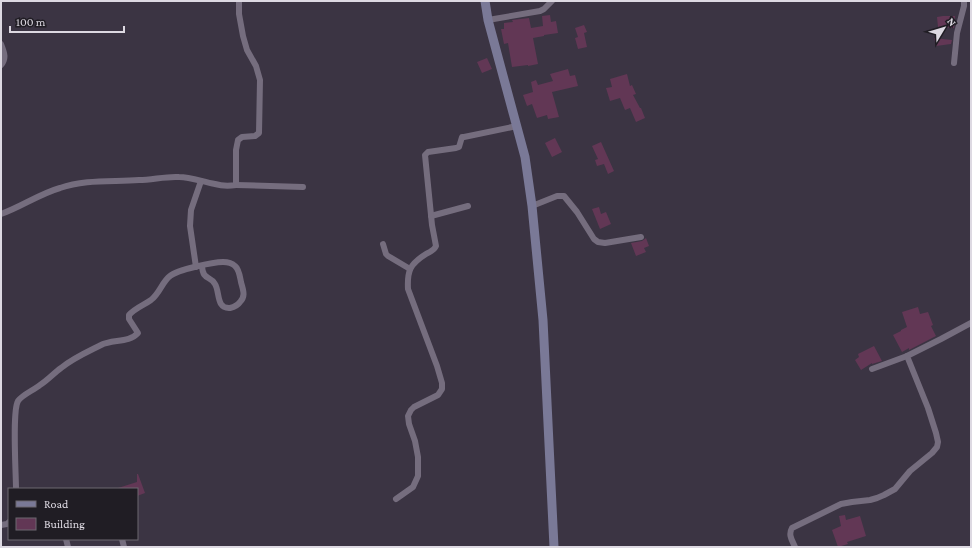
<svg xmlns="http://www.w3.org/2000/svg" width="972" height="548" font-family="'Crimson Pro',serif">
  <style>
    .building { fill: #623755 }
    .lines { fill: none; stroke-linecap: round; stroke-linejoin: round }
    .street { stroke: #756d7e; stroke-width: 6 }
    .secondary { stroke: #7a7997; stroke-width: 9 }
  </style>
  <rect width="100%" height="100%" fill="#3b3443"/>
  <g class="building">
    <polygon points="550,15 551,22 556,21 558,33 544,35 544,36 533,38 538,64 528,66 528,65 512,67 508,43 504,44 501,29 504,29 504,23 513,22 512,20 529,18 531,28 543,26 542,16"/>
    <polygon points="943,16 955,16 954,28 938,27 937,17"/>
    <polygon points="584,25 587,32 584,33 587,47 578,49 575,38 578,37 575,28"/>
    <polygon points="934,38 952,40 951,44 936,46"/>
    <polygon points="487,58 492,69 482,73 477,62"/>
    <polygon points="568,69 570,76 575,75 578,86 552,92 559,117 548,119 547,115 537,118 532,104 527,106 523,95 533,92 531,82 536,80 538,85 553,81 550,74"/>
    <polygon points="627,74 630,86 632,85 636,94 633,95 640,108 641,108 645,118 636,122 630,108 625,110 620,98 610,101 606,88 612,87 610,79"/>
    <polygon points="555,138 562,152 552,157 545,143"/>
    <polygon points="601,142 614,171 608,174 604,164 597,166 595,160 598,159 592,146"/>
    <polygon points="599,207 601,214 606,212 611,224 600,229 592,209"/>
    <polygon points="646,238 649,246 644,248 646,252 636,256 631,243 642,241"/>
    <polygon points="918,307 920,314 928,312 933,325 931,326 936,336 909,350 909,348 902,352 893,335 901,331 901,330 907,327 902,312"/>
    <polygon points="874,346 882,361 872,364 872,363 861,370 855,360 859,357 858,354"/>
    <polygon points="137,474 138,474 145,493 137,496 137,489 118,489 118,488 137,482"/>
    <polygon points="845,515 846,520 860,516 866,536 847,542 848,544 838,547 832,530 841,526 839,516"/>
  </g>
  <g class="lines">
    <g class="street">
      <polyline points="488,20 540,11 544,9 552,1"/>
      <path d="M 1,44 C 4,52 7,58 1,65"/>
      <polyline points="954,63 957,33 964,6 964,1"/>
      <polyline points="236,185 303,187"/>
      <polyline points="532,206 557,196 564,196 577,212 594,239 598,242 605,243 641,237"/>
      <path d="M 1,214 C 21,207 39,194 60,188 C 85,179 113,182 139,180 C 152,180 166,176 179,177 C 191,177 203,182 215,184 C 222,186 229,186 236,185 L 236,150 L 238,140 L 242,137 L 255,136 L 259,133 L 260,80 L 256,66 L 247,50 L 243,36 L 239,14 L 239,1"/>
      <polyline points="431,216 468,206"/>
      <polyline points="383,244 386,254 388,256 410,269"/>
      <polyline points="196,267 190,226 191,210 201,181"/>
      <polyline points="872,369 907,356"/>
      <path d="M 16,489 C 16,474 12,411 18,401 C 22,395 34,390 40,385 C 48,380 54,373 61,368 C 73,358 87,352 101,345 C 112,339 129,343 138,333 L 129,319 L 129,315 C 135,308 144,305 151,300 C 160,293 162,282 170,276 C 177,270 213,262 223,262 C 227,262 232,263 235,266 C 239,269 240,277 241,282 C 243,290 246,296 240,302 C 238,305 234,307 230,308 C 216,309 220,292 215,284 C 210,275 203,281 202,266"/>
      <path d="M 396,499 L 413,487 L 418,476 L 418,457 L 415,441 L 409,424 L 408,416 L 411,410 L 414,407 L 438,395 L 442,389 L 442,383 L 437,366 L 408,289 C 407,271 410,264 426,254 C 431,251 434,251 436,246 L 432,225 L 425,155 L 428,152 L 456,148 L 459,147 L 462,137 L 464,137 L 517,126"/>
      <polyline points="1,525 7,524 9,522"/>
      <polyline points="66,539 68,547"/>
      <polyline points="122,539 124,547"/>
      <path d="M 795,547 C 792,540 788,535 792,528 L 841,504 L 852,502 L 870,500 L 877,498 L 884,495 L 895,489 L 910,471 L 932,453 L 937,447 L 938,442 L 936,433 L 928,408 L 907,356 L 941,339 L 971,323"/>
    </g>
    <polyline class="secondary" points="485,1 488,20 525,157 532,206 543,320 554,547"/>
  </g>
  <rect width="972" height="548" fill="none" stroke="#ddd9e2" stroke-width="4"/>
  <rect x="8" y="488" width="130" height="52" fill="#201d24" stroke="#6c6870"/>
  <rect x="16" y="501" width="20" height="6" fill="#7a7997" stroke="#6c6870"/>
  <text x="44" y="508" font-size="12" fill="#ddd9e2">Road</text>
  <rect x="16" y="518" width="20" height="12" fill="#623755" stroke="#6c6870"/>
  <text x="44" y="528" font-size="12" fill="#ddd9e2">Building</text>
  <g transform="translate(944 28) rotate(52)" stroke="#201d24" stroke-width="3" paint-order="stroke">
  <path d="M0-3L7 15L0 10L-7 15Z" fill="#ddd9e2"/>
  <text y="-6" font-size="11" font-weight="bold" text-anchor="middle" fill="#ddd9e2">N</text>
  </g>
  <path d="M10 26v6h114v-6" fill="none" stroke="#ddd9e2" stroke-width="2"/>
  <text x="16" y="26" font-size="12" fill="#ddd9e2" stroke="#201d24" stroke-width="3" paint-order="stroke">100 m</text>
</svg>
